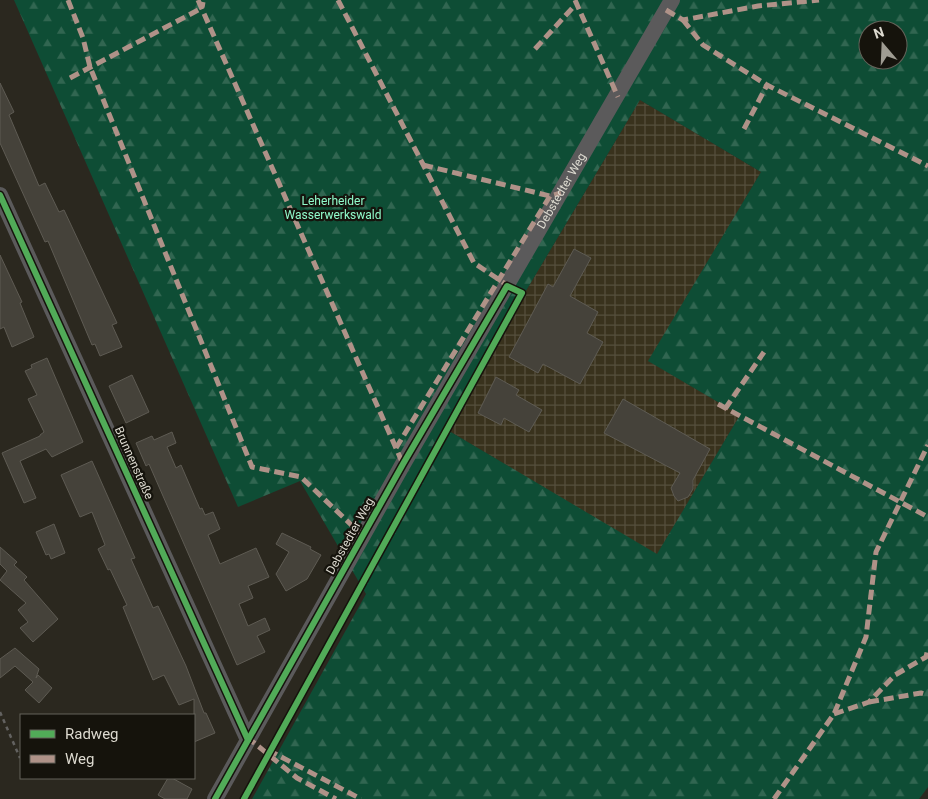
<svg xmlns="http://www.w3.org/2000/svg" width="928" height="799" font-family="Roboto,sans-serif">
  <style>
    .industrial { fill: url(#industrial-grid) }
    .forest { fill: url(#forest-firs); fill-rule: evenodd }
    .building { fill: #45423a; stroke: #5e5b53 }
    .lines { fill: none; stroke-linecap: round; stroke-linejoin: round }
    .path { stroke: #636260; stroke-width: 2.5; stroke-dasharray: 4 4; stroke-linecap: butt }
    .minor { stroke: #5b5a5b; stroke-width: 16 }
    .quiet { stroke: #af9288; stroke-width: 5; stroke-dasharray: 10 5; stroke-linecap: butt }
    .cycleway-casing { stroke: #15130c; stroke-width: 9 }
    .cycleway { stroke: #51ab58; stroke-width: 6 }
    .labels { text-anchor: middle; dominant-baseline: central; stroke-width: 4.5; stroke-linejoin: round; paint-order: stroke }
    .street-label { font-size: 12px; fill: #dddad0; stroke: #15130c }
    .park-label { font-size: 12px; fill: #90fbcb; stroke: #15130c }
  </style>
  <defs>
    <pattern id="industrial-grid" width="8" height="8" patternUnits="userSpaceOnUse" patternTransform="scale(1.25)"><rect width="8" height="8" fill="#39321d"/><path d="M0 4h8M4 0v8" fill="none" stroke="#554f3d"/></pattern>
    <pattern id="forest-firs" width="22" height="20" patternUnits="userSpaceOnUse" patternTransform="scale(1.25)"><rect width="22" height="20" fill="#0e4d35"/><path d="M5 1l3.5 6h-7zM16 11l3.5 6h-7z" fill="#316651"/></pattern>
  </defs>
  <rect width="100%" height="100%" fill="#2b281f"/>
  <polygon class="industrial" points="640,100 761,172 649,361 740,415 657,555 444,428"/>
  <path class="forest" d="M 14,0 L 928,0 L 928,787 L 919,799 L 252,799 L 366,594 L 300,481 L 238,507 ZM 868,30 L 898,30 L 898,60 L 868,60 ZM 640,100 L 761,172 L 648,361 L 740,415 L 657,554 L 444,428 Z"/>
  <g class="building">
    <polygon points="0,83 14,112 9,115 39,186 45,183 59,212 64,210 117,323 112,325 122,347 100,356 95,344 92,345 48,241 45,242 0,143"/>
    <polygon points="574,249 591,258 570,296 598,312 587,333 603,342 580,384 543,364 538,373 509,357 548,284 553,287"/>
    <polygon points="0,255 22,302 20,303 34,337 12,347 4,327 0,329"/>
    <polygon points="47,358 83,442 52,457 46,449 20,461 36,498 24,503 2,453 40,436 40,435 44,432 28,399 37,395 25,371 32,368 31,365"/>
    <polygon points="132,375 149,412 126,423 109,386"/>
    <polygon points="496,377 519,390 516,395 542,410 529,432 504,418 501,425 478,413"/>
    <polygon points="623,399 710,449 693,480 693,489 688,497 678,501 674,496 671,488 680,473 604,433"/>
    <polygon points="172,432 176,443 167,447 176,468 181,465 200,509 202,508 205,515 213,512 220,529 208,535 220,564 256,548 269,577 248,586 253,598 239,604 248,626 265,618 270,630 257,636 265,652 237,665 149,464 146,466 136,443 152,436 154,440"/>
    <polygon points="92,461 135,558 131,559 153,608 158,606 186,666 204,713 206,713 215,733 194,742 194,699 179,705 164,675 153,680 123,607 127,605 110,569 108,570 98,549 105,545 92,512 80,517 61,475"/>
    <polygon points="54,524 65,553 51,559 49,554 46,555 36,532"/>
    <polygon points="282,533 311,547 310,549 321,555 307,579 286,591 276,574 289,552 276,544"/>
    <polygon points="0,547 17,562 14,565 27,577 24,580 58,619 33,642 20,628 28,622 18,610 26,603 0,580 7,571 0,564"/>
    <polygon points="15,648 39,669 36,678 38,675 52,688 39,703 25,690 33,682 15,666 0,678 0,659"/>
    <polygon points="168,778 172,778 192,789 187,799 165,799 158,795"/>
  </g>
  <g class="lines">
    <polyline class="path" points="0,712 20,758"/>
    <g class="minor">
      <polyline points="0,195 248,740"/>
      <path id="s1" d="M 215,799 L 403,464 L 672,0"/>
    </g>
    <g class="quiet">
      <polyline points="68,0 83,38 90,67 252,467 301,477 363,536"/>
      <polyline points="198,0 403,464"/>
      <polyline points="338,0 474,263 510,287"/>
      <polyline points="575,0 618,97"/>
      <polyline points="666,10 683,20 758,6 819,0"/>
      <polyline points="683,20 703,45 767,85 928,166"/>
      <polyline points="535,49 576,4"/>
      <polyline points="70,78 202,8 203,2"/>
      <polyline points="744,129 767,85"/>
      <polyline points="423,165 550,196 561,193"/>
      <polyline points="718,404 928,517"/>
      <polyline points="725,409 764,352"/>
      <polyline points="396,448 550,196"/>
      <polyline points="869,702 921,693 928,695"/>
      <polyline points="834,714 869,702 895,675 926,657 928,648"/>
      <polyline points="247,737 297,778 336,799"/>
      <polyline points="268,750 361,799"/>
      <polyline points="774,799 834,714 866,637 876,552 928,445"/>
    </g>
    <defs>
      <g id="cycleway">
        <polyline points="0,195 248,740"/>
        <polyline points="215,799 403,464 507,286 522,293 244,799"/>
      </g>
    </defs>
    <use href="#cycleway" class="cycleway-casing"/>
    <use href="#cycleway" class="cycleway"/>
  </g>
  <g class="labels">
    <g class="street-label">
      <text stroke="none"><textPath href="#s1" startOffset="700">Debstedter Weg</textPath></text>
      <text transform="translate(134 463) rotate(66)">Brunnenstraße</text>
      <text transform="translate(350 536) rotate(-61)">Debstedter Weg</text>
    </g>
    <g class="park-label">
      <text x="333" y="201">Leherheider<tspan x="333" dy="14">Wasserwerkswald</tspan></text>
    </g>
  </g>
  <rect x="20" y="714" width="175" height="65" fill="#15130c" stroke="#65635a"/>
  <rect x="30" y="730" width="25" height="8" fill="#51ab58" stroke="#65635a"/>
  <text x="65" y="739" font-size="15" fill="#dddad0">Radweg</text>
  <rect x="30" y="755" width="25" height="8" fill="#af9288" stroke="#65635a"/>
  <text x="65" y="764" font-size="15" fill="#dddad0">Weg</text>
  <g transform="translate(883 45) rotate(341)"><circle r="24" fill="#15130c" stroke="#65635a"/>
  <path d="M0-4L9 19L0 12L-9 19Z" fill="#9f9c92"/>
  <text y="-8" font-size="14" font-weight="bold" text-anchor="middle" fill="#dddad0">N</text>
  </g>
</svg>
